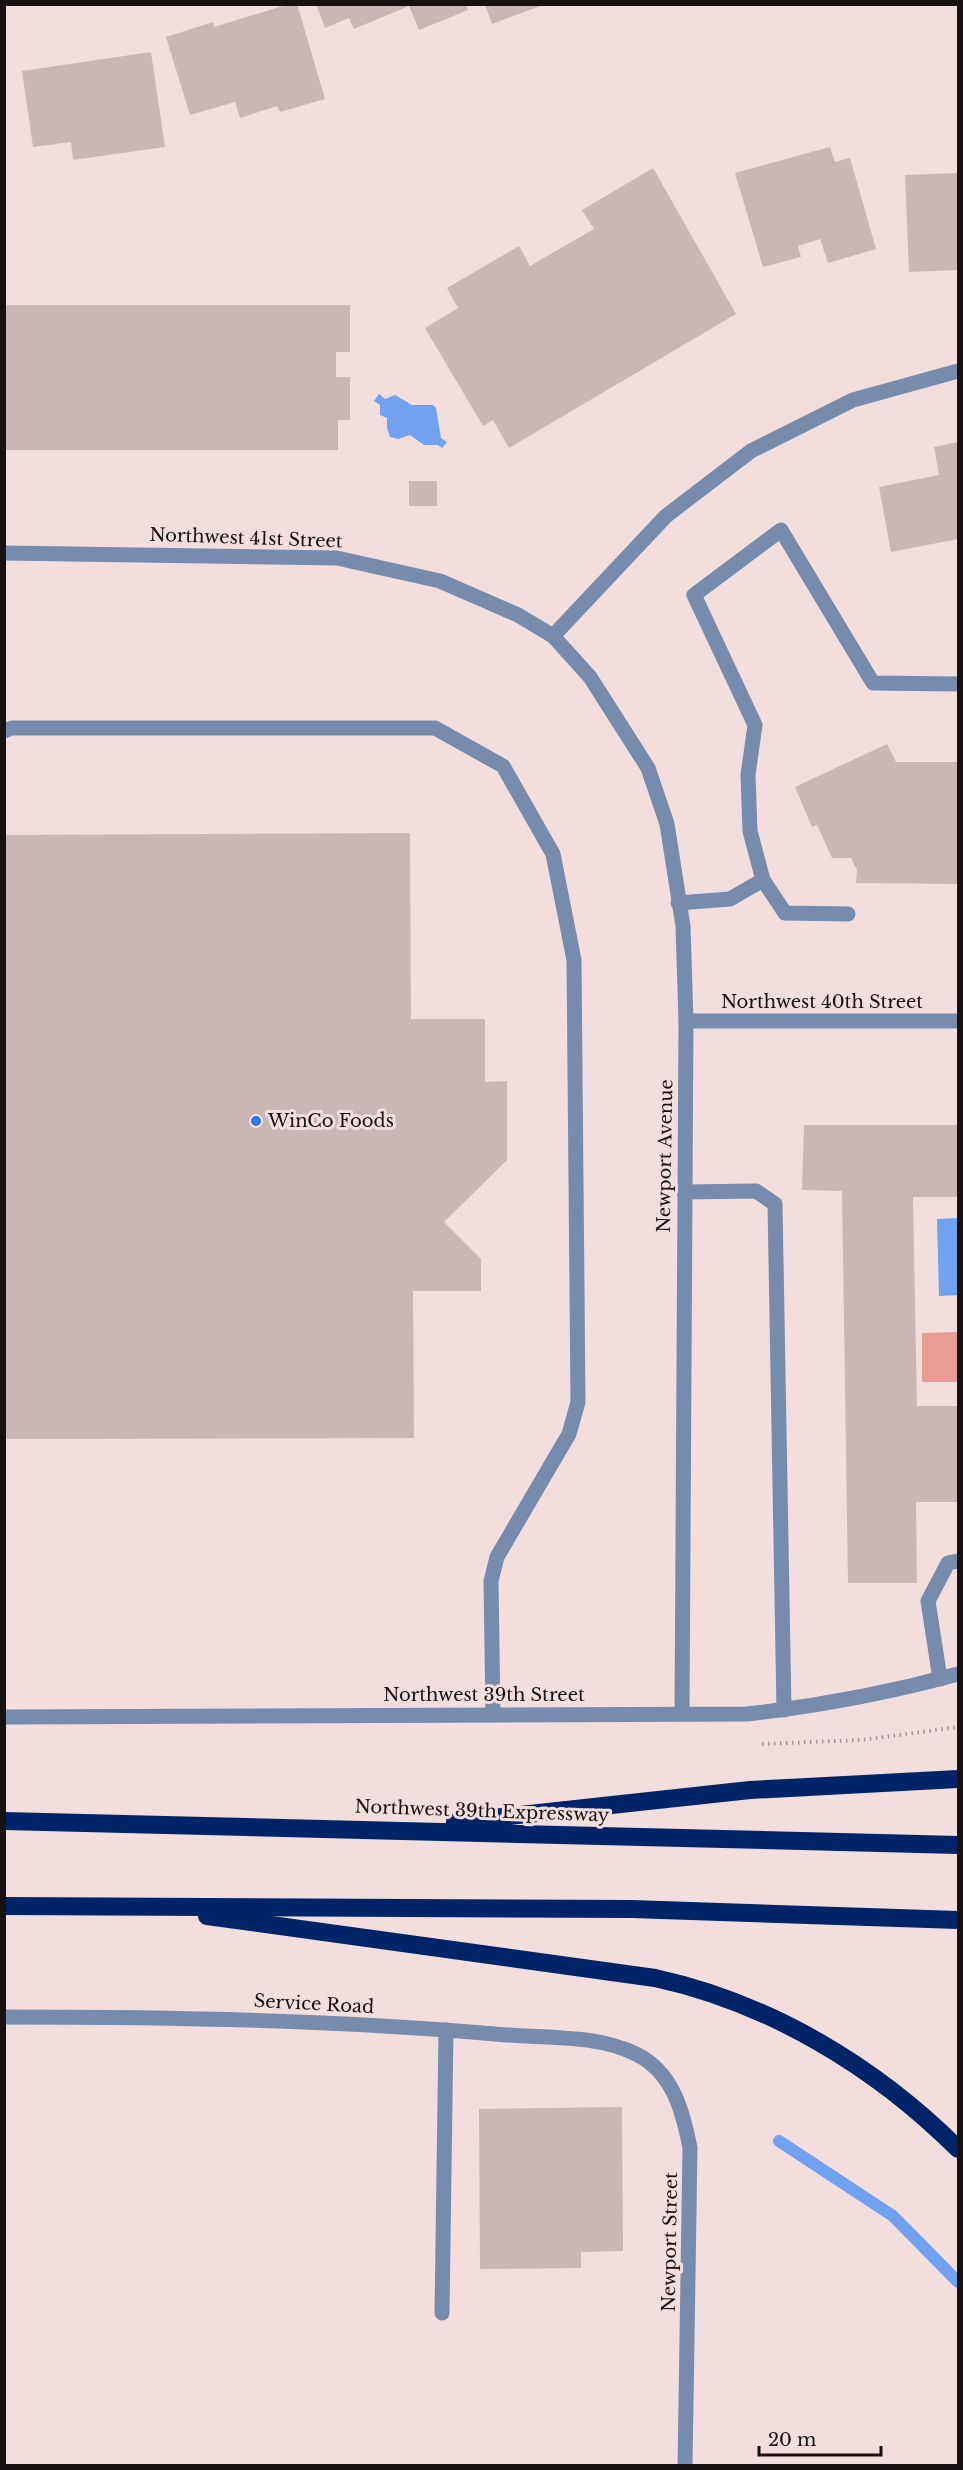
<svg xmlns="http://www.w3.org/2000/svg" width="963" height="2470" font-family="'Libre Baskerville',serif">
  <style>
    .green { fill: #e89c94 }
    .water { fill: #72a1ef }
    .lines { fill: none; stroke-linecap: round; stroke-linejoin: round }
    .stream { stroke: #72a1ef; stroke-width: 12 }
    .building { fill: #c9b7b5 }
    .path { stroke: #a39493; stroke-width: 4; stroke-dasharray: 1.5 4.5; stroke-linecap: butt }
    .minor { stroke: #778bad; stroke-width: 15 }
    .highway { stroke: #002467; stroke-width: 18 }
    .poi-dot { fill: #3375e3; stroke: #f2dfdd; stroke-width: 2 }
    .labels { text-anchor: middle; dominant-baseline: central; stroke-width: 6; stroke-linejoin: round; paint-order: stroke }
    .street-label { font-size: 18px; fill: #171111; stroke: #f2dfdd }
    .poi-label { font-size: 18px; fill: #171111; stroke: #f2dfdd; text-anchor: start }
  </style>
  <rect width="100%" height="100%" fill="#f2dfdd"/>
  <polygon class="green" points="958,1332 958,1382 922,1382 922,1333"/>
  <g class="water">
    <polygon points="379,394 385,399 395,395 412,405 433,405 436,408 441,438 447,442 442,448 438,445 424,445 410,435 398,439 390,437 387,428 387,418 380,415 380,405 374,401"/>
    <polygon points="958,1218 958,1295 939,1296 937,1219"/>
  </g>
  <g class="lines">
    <polyline class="stream" points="779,2141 893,2216 958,2282"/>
  </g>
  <g class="building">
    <polygon points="289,4 297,4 325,99 280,112 277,106 240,118 235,102 190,115 166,37 213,22 214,27"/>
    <polygon points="316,4 466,4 468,10 419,30 409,6 354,29 349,18 325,28"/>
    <polygon points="485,4 543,4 543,5 492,24"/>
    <polygon points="151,52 165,147 73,160 71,142 33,147 22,71"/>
    <polygon points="830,147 835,162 850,158 876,249 828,263 820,239 798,246 801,257 763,267 735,173"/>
    <polygon points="653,168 736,314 509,448 493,420 483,426 425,328 458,308 447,288 519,246 530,266 594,229 582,210"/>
    <polygon points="958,173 958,270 909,272 905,175"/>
    <polygon points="4,305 350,305 350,352 336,352 336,377 350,377 350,420 338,420 338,450 4,450"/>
    <polygon points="958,442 958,539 891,552 879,487 939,475 934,447"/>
    <rect x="409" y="481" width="28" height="25"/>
    <polygon points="887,744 896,762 958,762 958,884 856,883 857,870 851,858 832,858 817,825 812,827 795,787"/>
    <polygon points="410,833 411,1019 485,1019 485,1082 507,1081 507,1160 444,1222 481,1259 481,1291 413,1291 414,1438 4,1439 4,835"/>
    <polygon points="804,1125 958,1125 958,1197 913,1197 917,1406 958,1406 958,1502 916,1502 917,1583 848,1583 842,1191 802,1190"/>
    <polygon points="622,2107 623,2251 581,2252 581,2268 480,2269 479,2109"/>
  </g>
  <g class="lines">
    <polyline class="path" points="762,1744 862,1740 958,1727"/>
    <g class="minor">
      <polyline points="4,553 337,558 440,581 518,615 553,636 666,516 751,451 853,400 958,371"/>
      <polyline points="553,636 590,677 648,768 667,824 683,926 686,1021 682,1713"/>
      <polyline points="4,731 12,728 435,728 503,766 553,854 574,960 578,1402 569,1434 497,1557 491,1581 493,1715"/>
      <polyline points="763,880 785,913 848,914"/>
      <polyline points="678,903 730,899 763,880 750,831 748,775 755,725 694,595 781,530 873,683 958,684"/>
      <polyline points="686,1021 958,1021"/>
      <polyline points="684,1192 756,1191 775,1204 784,1710"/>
      <polyline points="940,1679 928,1601 948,1563 958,1561"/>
      <path d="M 4,1717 L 747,1714 C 819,1706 888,1693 958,1674"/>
      <path d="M 4,2017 C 172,2017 340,2020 507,2035 C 548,2038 598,2035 636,2054 C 673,2072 683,2112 690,2148 L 685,2466"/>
      <polyline points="442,2313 446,2030"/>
    </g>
    <g class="highway">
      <polyline points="4,1821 958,1845"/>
      <polyline points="455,1822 750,1790 958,1779"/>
      <polyline points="4,1906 632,1909 958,1920"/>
      <path d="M 207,1916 L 655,1978 C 770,2003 876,2067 958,2149"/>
    </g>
  </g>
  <circle class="poi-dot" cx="256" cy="1121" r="6"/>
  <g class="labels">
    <g class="street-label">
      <text transform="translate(246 538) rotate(2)">Northwest 41st Street</text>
      <text x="822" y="1002">Northwest 40th Street</text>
      <text transform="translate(665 1156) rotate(-89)">Newport Avenue</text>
      <text x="484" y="1695">Northwest 39th Street</text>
      <text transform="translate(482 1811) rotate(2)">Northwest 39th Expressway</text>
      <text transform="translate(314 2004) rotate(3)">Service Road</text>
      <text transform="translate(670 2242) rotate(-89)">Newport Street</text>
    </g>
    <g class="poi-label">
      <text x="268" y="1121">WinCo Foods</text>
    </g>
  </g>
  <rect width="963" height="2470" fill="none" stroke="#171111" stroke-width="12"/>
  <path d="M759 2446v9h122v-9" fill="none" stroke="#171111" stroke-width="3"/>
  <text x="768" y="2446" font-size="18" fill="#171111" stroke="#f2dfdd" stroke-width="4.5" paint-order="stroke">20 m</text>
</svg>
